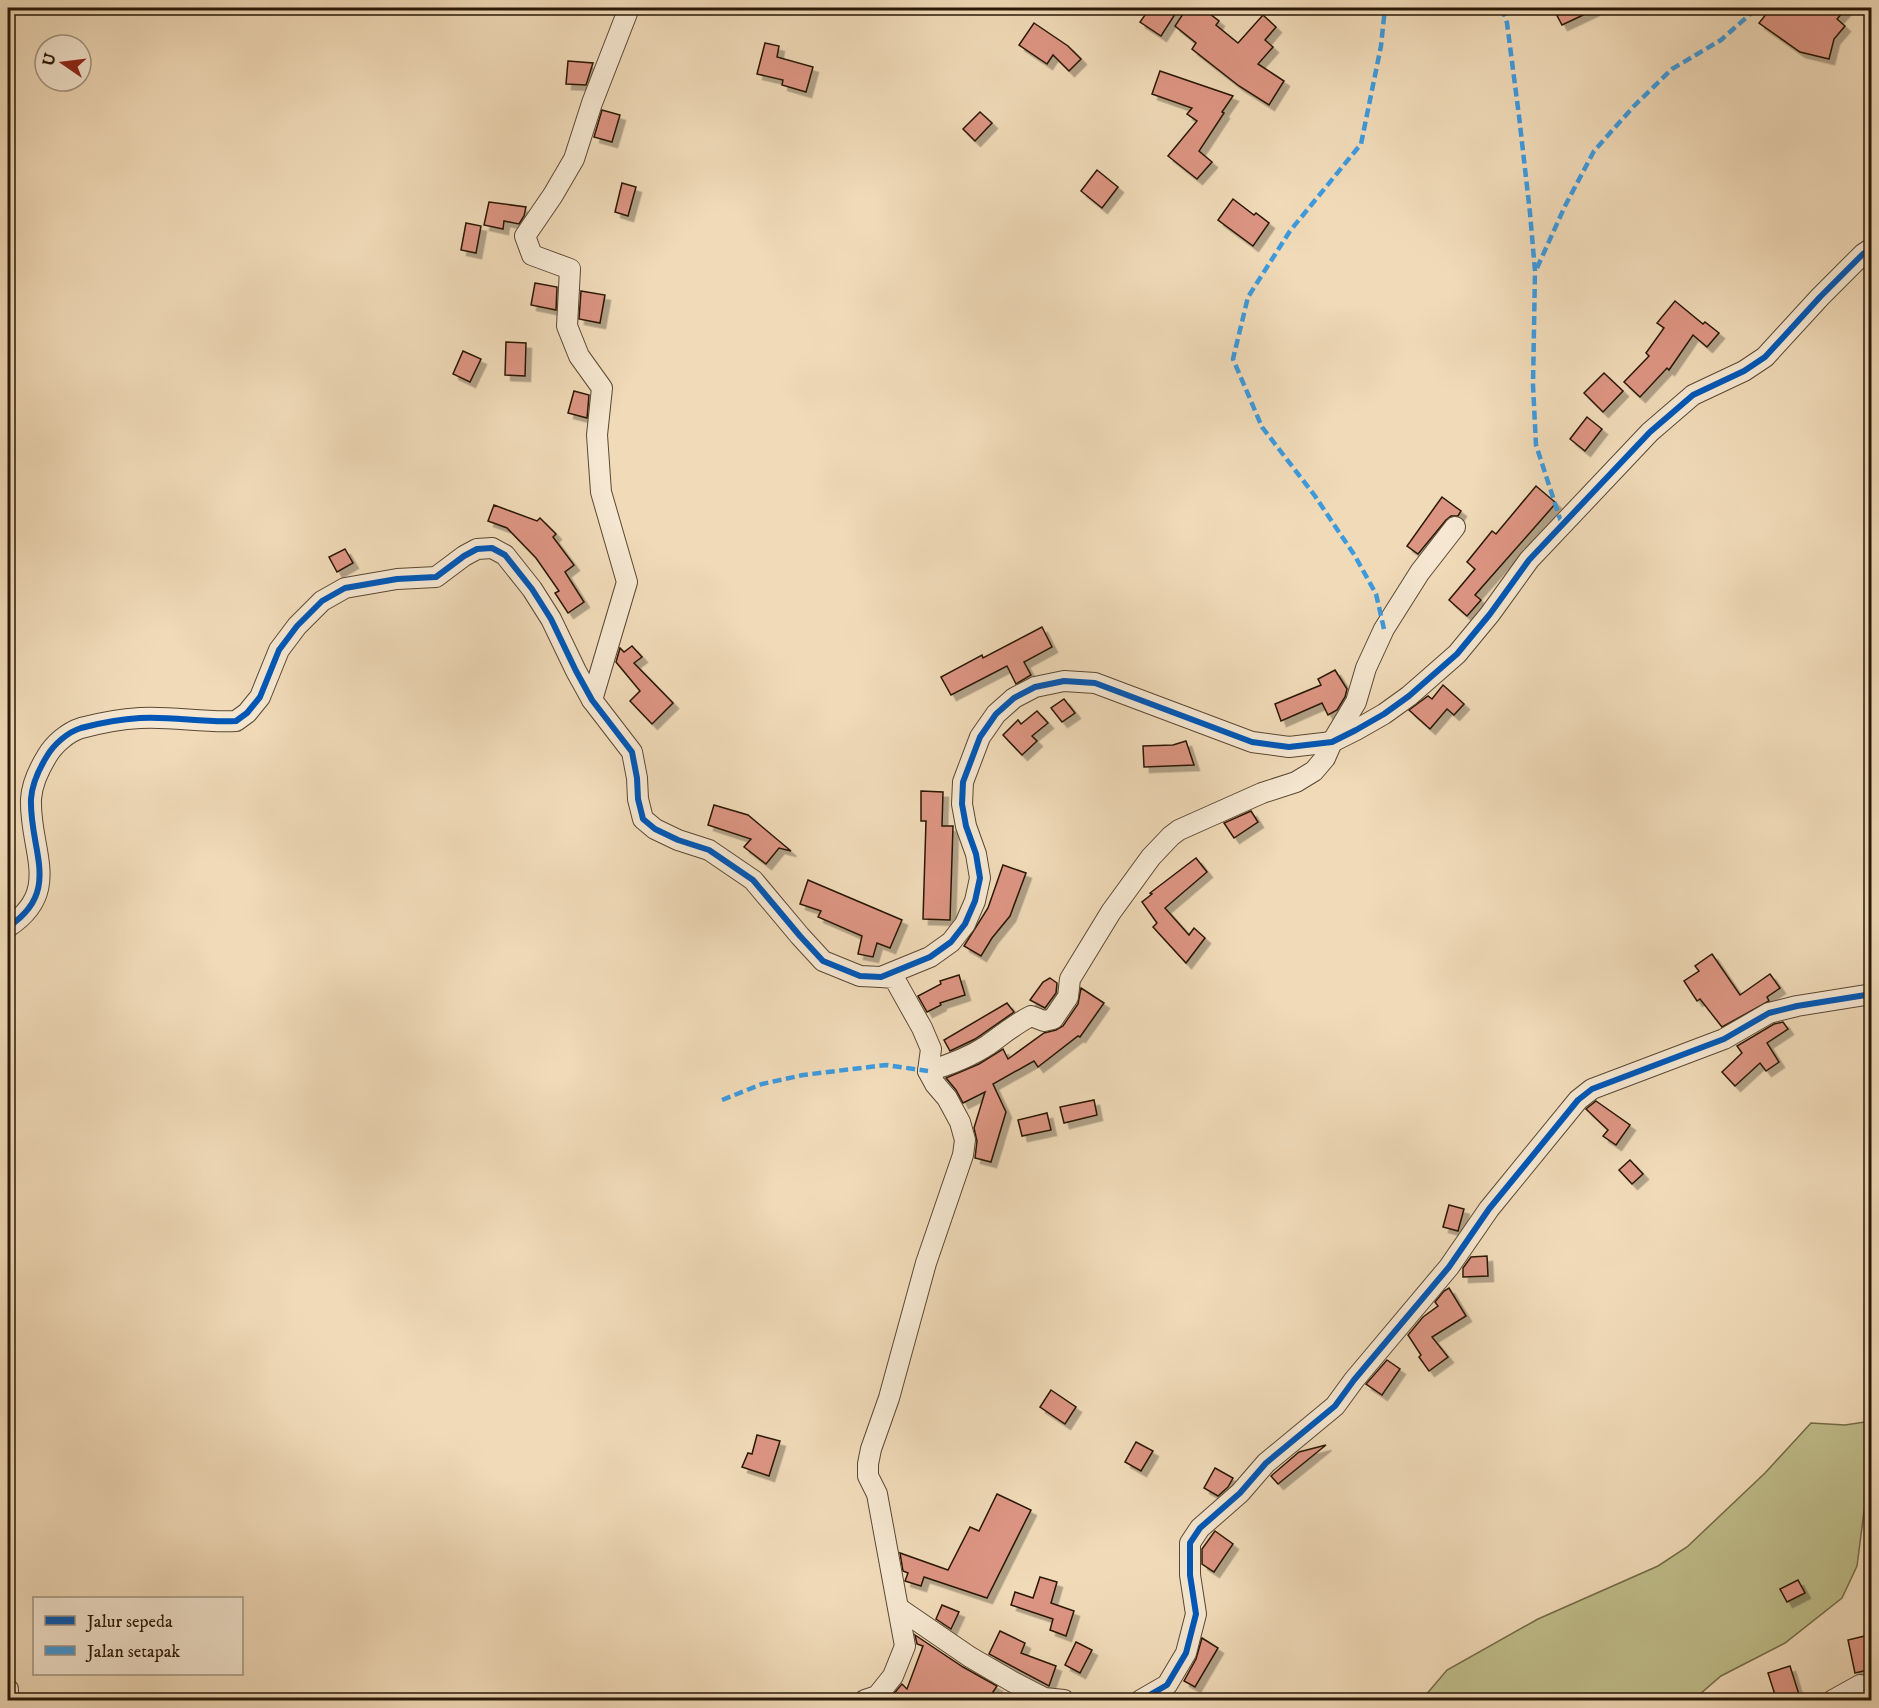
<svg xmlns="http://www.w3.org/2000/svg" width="1879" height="1708" font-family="'IM FELL DW Pica',serif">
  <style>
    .green { fill: #bfbe8b; stroke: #746b48; stroke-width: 1.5 }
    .building { fill: #dd9583; stroke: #291806; stroke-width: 1.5; filter: url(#shadow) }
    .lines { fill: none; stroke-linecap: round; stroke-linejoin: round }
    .minor-casing { stroke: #5b4832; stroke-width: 22 }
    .minor { stroke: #f5e7d1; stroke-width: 20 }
    .quiet { stroke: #3d9add; stroke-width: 4.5; stroke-dasharray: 9 4.5; stroke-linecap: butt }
    .cycleway-casing { stroke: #f5e7d1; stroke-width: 10 }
    .cycleway { stroke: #0057b8; stroke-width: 6 }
  </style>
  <defs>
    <filter id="shadow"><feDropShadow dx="5.5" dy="5.5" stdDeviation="0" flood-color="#0004"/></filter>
  </defs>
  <rect width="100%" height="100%" fill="#f0dab8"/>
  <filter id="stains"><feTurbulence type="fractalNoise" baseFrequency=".00333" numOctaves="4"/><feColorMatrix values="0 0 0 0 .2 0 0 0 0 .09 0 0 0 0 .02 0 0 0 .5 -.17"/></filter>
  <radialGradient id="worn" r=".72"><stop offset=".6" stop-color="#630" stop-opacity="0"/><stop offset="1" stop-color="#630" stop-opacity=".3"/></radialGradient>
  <polygon class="green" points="1871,1421 1871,1478 1868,1480 1857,1566 1842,1598 1785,1643 1721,1676 1693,1700 1423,1700 1425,1696 1447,1670 1538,1619 1658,1566 1687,1547 1765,1473 1811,1423 1845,1425"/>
  <g class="building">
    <polygon points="1150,8 1179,8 1161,36 1140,22"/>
    <polygon points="1187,8 1202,8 1219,21 1216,25 1238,43 1263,15 1276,27 1265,40 1273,47 1258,64 1284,81 1269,105 1239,86 1192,49 1196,43 1175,26"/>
    <polygon points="1553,8 1598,8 1562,25"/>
    <polygon points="1771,8 1847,8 1837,19 1845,26 1834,39 1829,59 1800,52 1759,23"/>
    <polygon points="1034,23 1068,46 1081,59 1069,71 1053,55 1047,64 1019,45"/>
    <polygon points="765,43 779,46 777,57 813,67 806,92 782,85 783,80 757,74"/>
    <polygon points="568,61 593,63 586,85 566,84"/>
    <polygon points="1160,71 1233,96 1222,112 1224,113 1199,151 1212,162 1197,179 1168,156 1197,121 1187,114 1192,108 1152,94"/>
    <polygon points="602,110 620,115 612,142 594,137"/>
    <polygon points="980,112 992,123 975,141 963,129"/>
    <polygon points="1097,170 1118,187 1102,208 1081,191"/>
    <polygon points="622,183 636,187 628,216 615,212"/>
    <polygon points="1233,199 1254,215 1256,213 1269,223 1253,246 1218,220"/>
    <polygon points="489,202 526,207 524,216 519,224 504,221 503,229 484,225"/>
    <polygon points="466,223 481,226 476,253 461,250"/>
    <polygon points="535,283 557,287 556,310 531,305"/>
    <polygon points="581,291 605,295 600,323 579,319"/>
    <polygon points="1675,301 1703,324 1705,322 1719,333 1707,347 1693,335 1669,370 1667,368 1640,397 1624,382 1649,356 1646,353 1664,328 1657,323"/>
    <polygon points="506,342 526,343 525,376 505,375"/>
    <polygon points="463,351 481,359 470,382 453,374"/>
    <polygon points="1604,373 1623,391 1603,412 1584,393"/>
    <polygon points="574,391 589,395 587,418 568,413"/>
    <polygon points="1587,417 1602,429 1585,451 1570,439"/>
    <polygon points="1536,486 1556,503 1475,595 1481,600 1467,616 1449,600 1475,569 1467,562 1492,531 1496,534"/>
    <polygon points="1442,497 1461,511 1458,516 1451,516 1446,520 1418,554 1407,546"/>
    <polygon points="494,505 537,521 540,518 556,534 553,537 574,565 565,572 584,602 568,613 555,593 559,591 536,558 507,528 488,521"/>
    <polygon points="345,549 353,563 337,572 329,557"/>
    <polygon points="1042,627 1052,647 1024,662 1031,675 1016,684 1007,666 951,695 941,677 982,655 983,658"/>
    <polygon points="632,646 642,657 634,663 673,703 652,724 630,701 640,691 616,662 620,648 624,652"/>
    <polygon points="1335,670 1347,689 1345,697 1337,710 1328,715 1322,703 1281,721 1275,704 1321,685 1318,679"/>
    <polygon points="1443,685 1464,704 1454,715 1447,709 1430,729 1409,710 1428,696 1432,699"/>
    <polygon points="1064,699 1075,713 1062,722 1051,708"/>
    <polygon points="1037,711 1048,723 1032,736 1037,741 1022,755 1003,735 1018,720 1021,724"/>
    <polygon points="1186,741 1194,765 1144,767 1143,746 1173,745"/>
    <polygon points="921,791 943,792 942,826 953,826 950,920 923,919 926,821 921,821"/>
    <polygon points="714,805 748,815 791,851 779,848 766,864 744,847 751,839 708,825"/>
    <polygon points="1251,811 1258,822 1234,838 1224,823"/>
    <polygon points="1196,858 1207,872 1165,908 1189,935 1194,928 1205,938 1186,963 1153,927 1157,923 1142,902 1152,894 1150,893"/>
    <polygon points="1003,865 1026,873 1010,916 992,938 981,956 964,946 988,908"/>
    <polygon points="808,880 902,920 890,948 877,943 873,957 858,954 862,936 818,917 821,911 800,904"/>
    <polygon points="1712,954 1740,995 1770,974 1780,988 1767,997 1769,1001 1722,1027 1700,999 1697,1001 1684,981 1699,971 1695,966"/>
    <polygon points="959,975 965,995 940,1003 941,1005 927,1012 918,996 941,984 940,981"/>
    <polygon points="1050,978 1057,983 1056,993 1045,1008 1030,1000 1043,982"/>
    <polygon points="1081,988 1104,1003 1080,1037 1078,1036 1038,1067 1034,1061 993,1084 1006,1112 991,1162 975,1158 977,1141 974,1128 985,1092 963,1103 956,1090 946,1078 979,1064 1003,1049 1008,1059 1044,1033 1056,1030 1063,1026 1078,1004"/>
    <polygon points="1007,1003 1014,1012 975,1039 950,1051 944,1040"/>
    <polygon points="1783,1022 1788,1029 1767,1043 1779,1062 1766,1071 1760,1063 1735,1086 1722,1072 1742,1053 1737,1046 1774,1024"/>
    <polygon points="1094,1100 1097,1115 1064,1123 1060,1107"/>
    <polygon points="1596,1101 1630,1125 1616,1145 1603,1136 1608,1130 1586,1109"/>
    <polygon points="1047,1113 1051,1130 1022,1136 1018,1120"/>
    <polygon points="1630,1160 1643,1174 1632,1184 1619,1170"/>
    <polygon points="1449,1205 1464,1209 1458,1231 1443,1227"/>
    <polygon points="1487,1256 1488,1276 1463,1277 1463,1268 1471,1257"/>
    <polygon points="1449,1288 1466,1316 1432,1337 1448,1357 1429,1371 1419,1357 1421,1355 1408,1335 1423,1317 1438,1306 1435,1302 1444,1291"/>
    <polygon points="1387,1360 1400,1369 1382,1395 1366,1384"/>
    <polygon points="1051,1390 1076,1407 1065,1424 1040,1407"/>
    <polygon points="757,1435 780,1441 769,1476 742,1467 748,1453 752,1454"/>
    <polygon points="1136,1442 1153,1451 1141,1471 1125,1462"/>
    <polygon points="1326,1445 1278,1484 1271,1476 1299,1452"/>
    <polygon points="1215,1468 1233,1478 1228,1487 1218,1496 1204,1488"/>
    <polygon points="997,1494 1031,1510 987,1598 924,1577 921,1586 905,1581 908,1573 903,1571 900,1553 948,1570 970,1527 979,1531"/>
    <polygon points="1215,1531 1233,1544 1214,1572 1202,1564 1202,1549"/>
    <polygon points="1040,1577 1057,1582 1051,1603 1074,1611 1066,1636 1050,1630 1053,1619 1011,1605 1015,1592 1033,1598"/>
    <polygon points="1798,1580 1805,1593 1787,1602 1780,1589"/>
    <polygon points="942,1605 959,1612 951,1629 936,1619"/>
    <polygon points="1000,1631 1025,1643 1021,1653 1056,1666 1049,1686 989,1654"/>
    <polygon points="915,1635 963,1667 997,1686 987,1701 895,1701 891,1697 902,1684 907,1689 923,1646 917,1644"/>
    <polygon points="1869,1635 1872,1646 1872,1669 1855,1673 1848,1640"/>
    <polygon points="1202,1638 1218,1648 1195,1687 1184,1681 1196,1659"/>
    <polygon points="1076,1642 1092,1650 1080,1673 1065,1665"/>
    <polygon points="1790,1666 1801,1701 1777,1701 1768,1673"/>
  </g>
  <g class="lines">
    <defs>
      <g id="minor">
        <polyline points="592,700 627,582 601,492 597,435 602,388 579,356 567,326 570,269 532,255 525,236 553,195 574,159 592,103 629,8"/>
        <path d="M 8,927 C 63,891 29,850 31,799 C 32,783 39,769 47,756 C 54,744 68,732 81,728 C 100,723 121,719 140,718 C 172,716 204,723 236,721 L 247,713 L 260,697 L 279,650 L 297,626 L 322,601 L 345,588 L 397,579 L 436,577 L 464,556 L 477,549 L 492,548 L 505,555 L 532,589 L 551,619 L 576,671 L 592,700 L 632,752 L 637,778 L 638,799 L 643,819 L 655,829 L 678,840 L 709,850 L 753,880 L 800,936 L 823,961 L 860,976 L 881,977 L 930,957 L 951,942 L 965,924 L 975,901 L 980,878 L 976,854 L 966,826 L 962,804 L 963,782 L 980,737 L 996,714 L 1014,698 L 1035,687 L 1064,681 L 1095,683 L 1252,742 L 1289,747 L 1332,742 L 1356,730 L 1384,714 L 1409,696 L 1457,654 L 1490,614 L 1529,560 L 1650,432 L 1693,395 L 1744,371 L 1765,357 L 1820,297 L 1863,254 L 1872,248"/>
        <path d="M 928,1071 C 949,1065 970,1057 988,1045 C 1002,1035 1015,1024 1031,1016 L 1044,1021 L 1053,1019 L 1068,997 L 1070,979 L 1111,912 L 1151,857 L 1171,836 L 1179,830 L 1262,793 L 1296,782 L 1314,771 L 1325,758 L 1332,742 L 1356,702 L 1366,668 L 1384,629 L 1420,572 L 1455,527"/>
        <polyline points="900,1609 970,1657 1013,1682 1044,1698 1064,1700"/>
        <polyline points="8,1689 8,1700"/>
        <polyline points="865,1700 877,1696 893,1676 905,1646 877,1494 868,1476 868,1464 871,1449 889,1398 926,1263 963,1155 965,1140 960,1122 947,1098 935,1084 928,1071 931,1049 922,1028 894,978 881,977"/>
        <polyline points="1141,1700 1167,1685 1186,1653 1196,1614 1190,1575 1190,1543 1200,1528 1240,1493 1266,1463 1335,1406 1354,1380 1449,1267 1489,1209 1578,1100 1592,1089 1724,1039 1769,1013 1797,1006 1872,994"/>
        <polyline points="1833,1700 1860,1685 1872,1687"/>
      </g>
    </defs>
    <use href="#minor" class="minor-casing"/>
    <use href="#minor" class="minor"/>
    <g class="quiet">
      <polyline points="1502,8 1507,23 1519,116 1530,213 1535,271 1533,385 1536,445 1562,525"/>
      <polyline points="1537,268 1565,206 1594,151 1634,106 1672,69 1721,40 1757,8"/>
      <polyline points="1384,629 1376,594 1355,556 1315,496 1262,427 1233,359 1248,297 1290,231 1361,144 1381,46 1385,8"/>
      <polyline points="722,1100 762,1084 803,1075 886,1065 928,1071"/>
    </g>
    <defs>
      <g id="cycleway">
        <path d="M 8,927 C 63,891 29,850 31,799 C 32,783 39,769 47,756 C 54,744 68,732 81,728 C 100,723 121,719 140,718 C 172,716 204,723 236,721 L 247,713 L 260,697 L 279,650 L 297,626 L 322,601 L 345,588 L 397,579 L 436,577 L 464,556 L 477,549 L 492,548 L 505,555 L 532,589 L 551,619 L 576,671 L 592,700 L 632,752 L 637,778 L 638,799 L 643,819 L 655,829 L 678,840 L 709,850 L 753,880 L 800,936 L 823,961 L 860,976 L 881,977 L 930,957 L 951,942 L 965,924 L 975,901 L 980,878 L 976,854 L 966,826 L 962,804 L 963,782 L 980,737 L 996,714 L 1014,698 L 1035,687 L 1064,681 L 1095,683 L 1252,742 L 1289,747 L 1332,742 L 1356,730 L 1384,714 L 1409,696 L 1457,654 L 1490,614 L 1529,560 L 1650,432 L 1693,395 L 1744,371 L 1765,357 L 1820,297 L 1863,254 L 1872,248"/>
        <polyline points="1141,1700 1167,1685 1186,1653 1196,1614 1190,1575 1190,1543 1200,1528 1240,1493 1266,1463 1335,1406 1354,1380 1449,1267 1489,1209 1578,1100 1592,1089 1724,1039 1769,1013 1797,1006 1872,994"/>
      </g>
    </defs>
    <use href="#cycleway" class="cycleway-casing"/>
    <use href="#cycleway" class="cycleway"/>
  </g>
  <rect width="1879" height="1708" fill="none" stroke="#f0dab8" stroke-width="30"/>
  <rect x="9" y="9" width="1861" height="1690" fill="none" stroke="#291806" stroke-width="3"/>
  <rect x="15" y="15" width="1849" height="1678" fill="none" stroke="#291806" stroke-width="1.5"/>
  <rect x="33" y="1597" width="210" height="78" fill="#f5e7d1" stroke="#a39480" stroke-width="1.5"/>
  <rect x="45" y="1616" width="30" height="9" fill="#0057b8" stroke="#a39480" stroke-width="1.5"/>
  <text x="87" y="1627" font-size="18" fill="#291806">Jalur sepeda</text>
  <rect x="45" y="1646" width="30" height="9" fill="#3d9add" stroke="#a39480" stroke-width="1.5"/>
  <text x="87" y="1657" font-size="18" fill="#291806">Jalan setapak</text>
  <g transform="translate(63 63) rotate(284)"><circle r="28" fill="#f5e7d1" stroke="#a39480" stroke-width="1.5"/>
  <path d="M0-4.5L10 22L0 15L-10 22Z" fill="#8f2418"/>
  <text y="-9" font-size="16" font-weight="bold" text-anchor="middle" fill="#291806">U</text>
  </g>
  <rect width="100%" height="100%" filter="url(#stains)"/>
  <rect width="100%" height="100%" fill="url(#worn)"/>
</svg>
